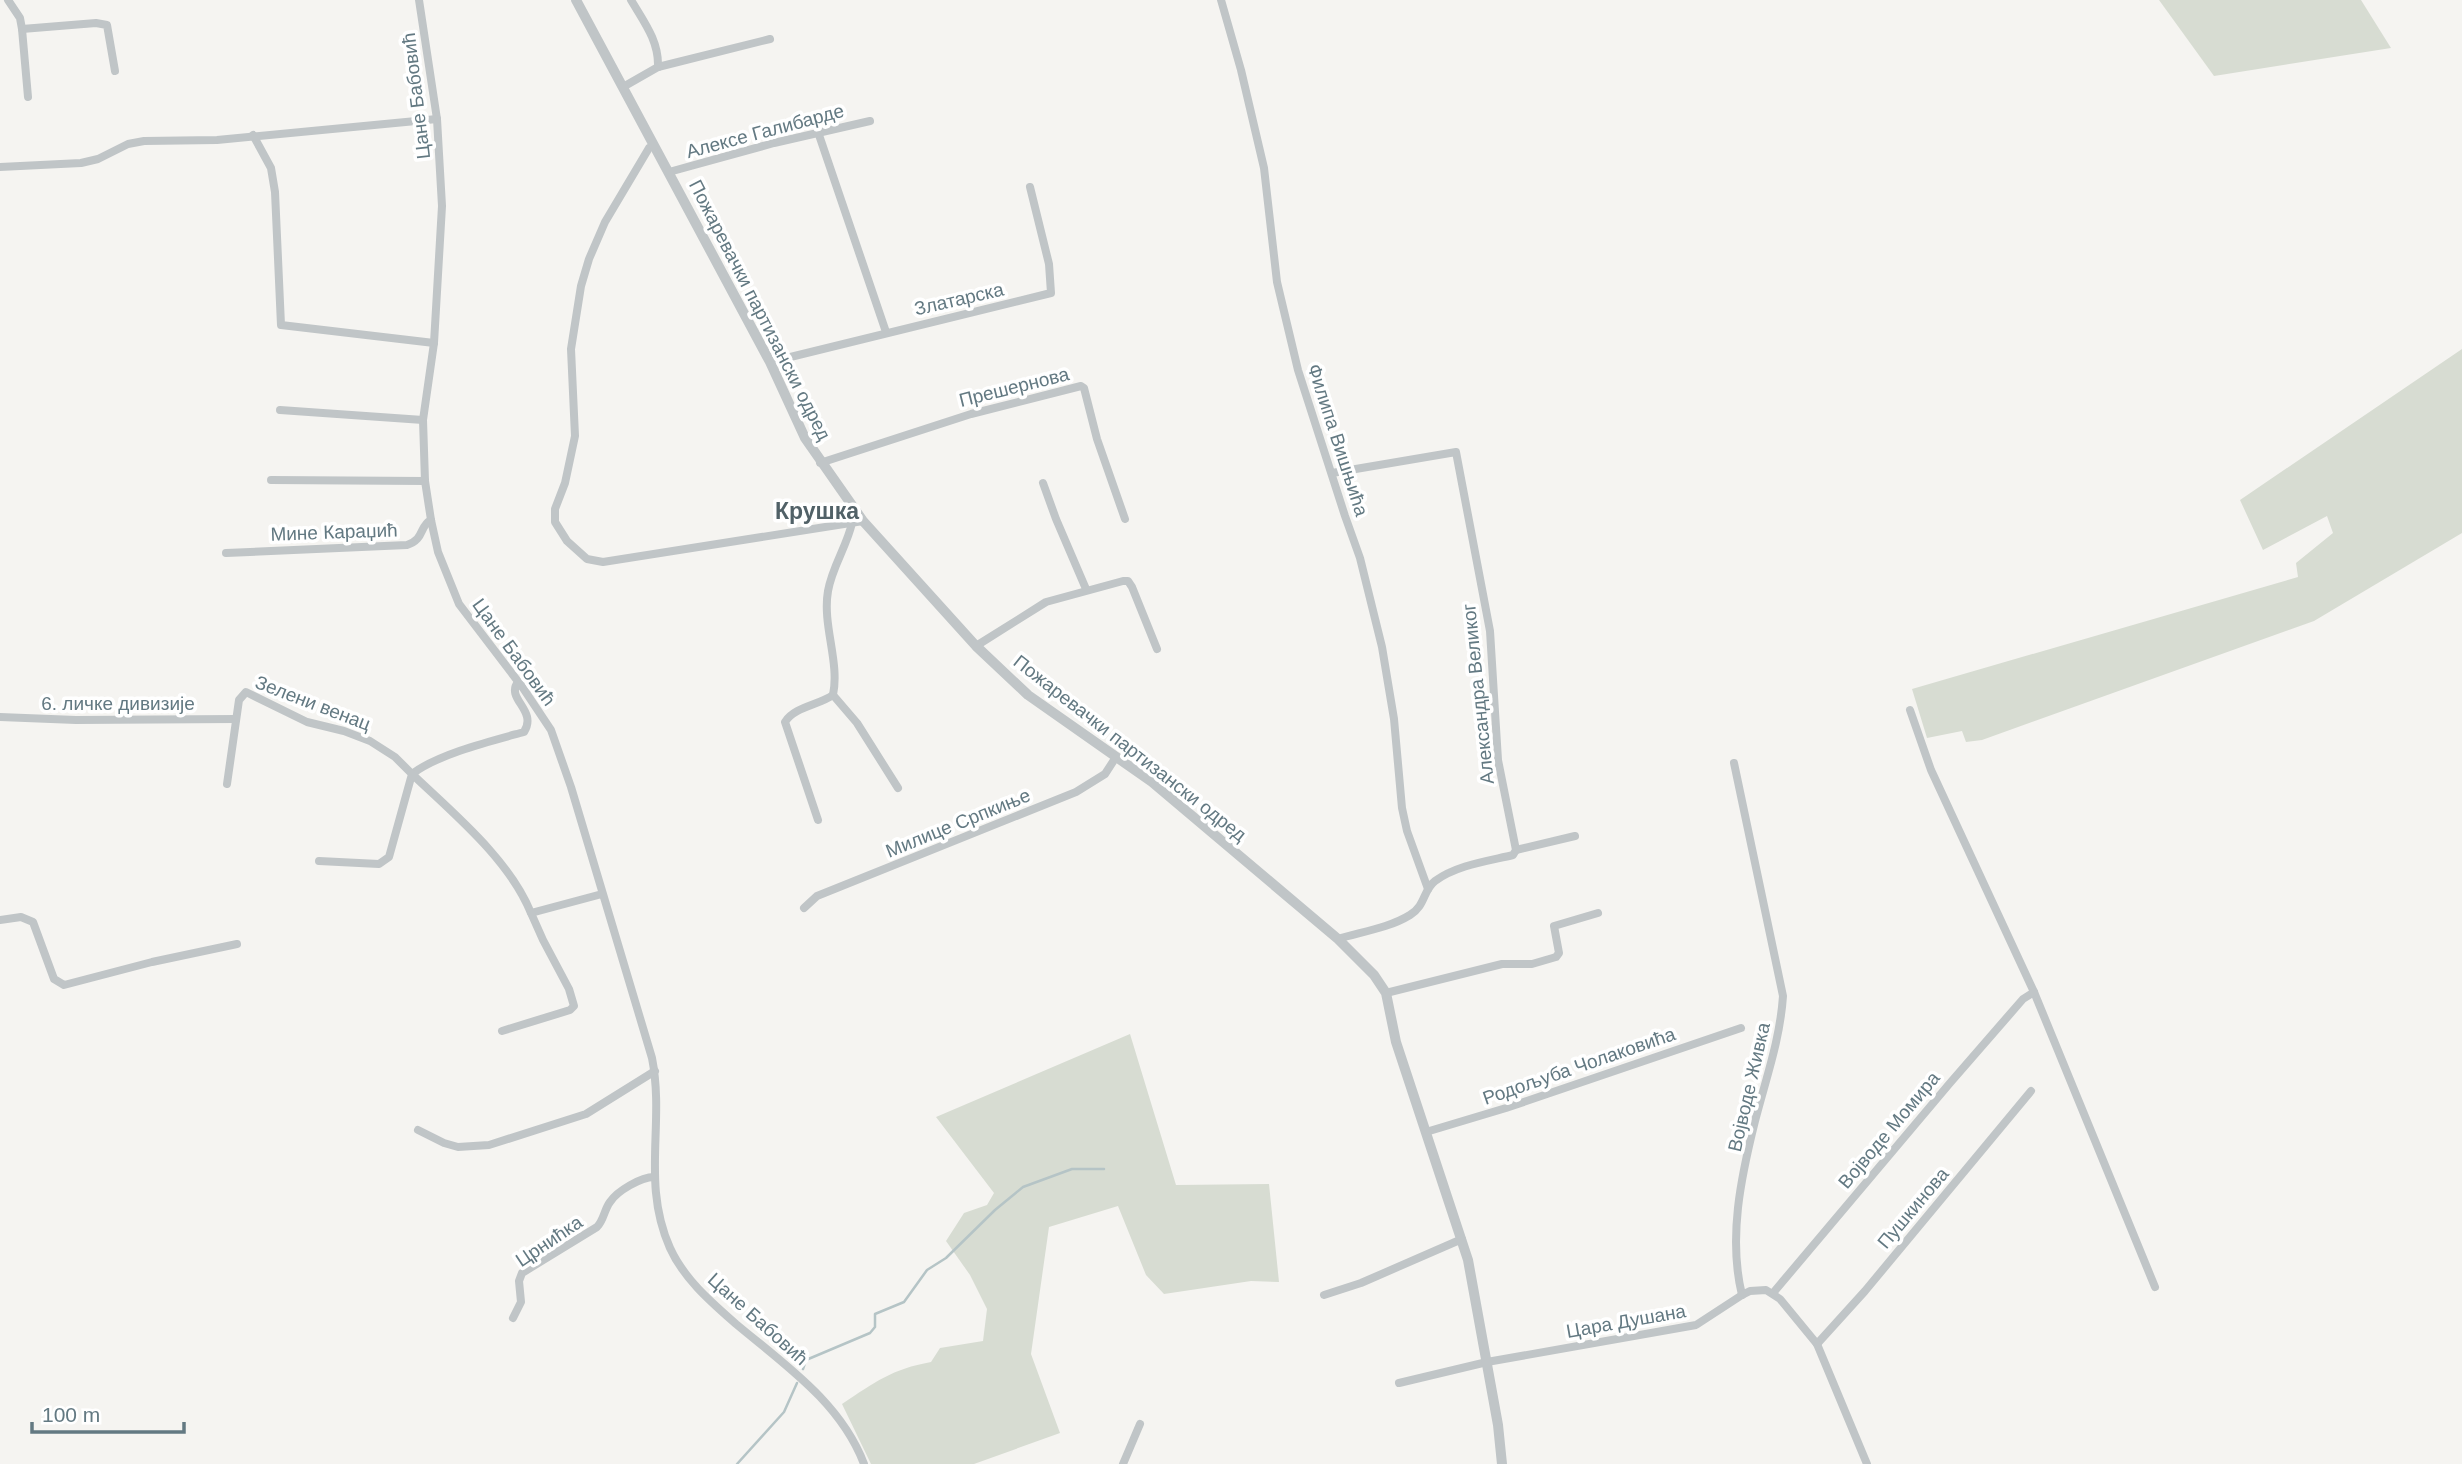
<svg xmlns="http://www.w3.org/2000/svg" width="2462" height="1464" font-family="Helvetica,sans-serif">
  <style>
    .green { fill: #d7dcd2 }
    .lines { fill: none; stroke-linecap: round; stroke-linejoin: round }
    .stream { stroke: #b5c4c6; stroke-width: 2.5 }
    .minor { stroke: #c0c5c7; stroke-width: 8 }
    .tertiary { stroke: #c0c5c7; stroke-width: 10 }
    .labels { text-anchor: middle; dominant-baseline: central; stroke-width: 7; stroke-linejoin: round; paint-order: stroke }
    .street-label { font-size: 19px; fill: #637982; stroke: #fff }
    .quarter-label { font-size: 23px; font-weight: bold; fill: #516167; stroke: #fff }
  </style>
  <rect width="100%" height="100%" fill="#f5f4f1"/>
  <g class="green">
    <polygon points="2159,0 2361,0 2391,48 2214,76"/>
    <polygon points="2462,349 2462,533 2314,621 1982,740 1966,742 1962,731 1927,738 1912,689 2298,577 2296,563 2333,533 2327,516 2263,550 2240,500"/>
    <path d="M 1130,1034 L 1176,1185 L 1269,1184 L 1279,1282 L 1251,1281 L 1164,1294 L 1146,1275 L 1118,1206 L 1049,1227 L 1031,1354 L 1060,1433 L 974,1464 L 871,1464 L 842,1404 C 875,1382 892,1369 931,1362 L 940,1348 L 983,1341 L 987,1309 L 970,1275 L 946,1241 L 964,1213 L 987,1205 L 994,1193 L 936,1117 Z"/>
  </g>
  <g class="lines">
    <g class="stream">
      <polyline points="803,1369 806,1360 870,1333 875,1327 875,1314 904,1302 927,1270 946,1258 995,1210 1023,1187 1072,1169 1104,1169"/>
      <polyline points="737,1464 784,1412 797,1383"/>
    </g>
    <g class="minor">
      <polyline points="8,0 20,18 22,29 28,97"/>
      <path d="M 419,0 L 437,119 L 442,206 L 434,343 L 423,420 L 425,481 L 431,520 L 438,552 L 459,604 L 523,688 L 551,730 L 571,787 L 652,1058 C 665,1124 641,1183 670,1248 C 684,1279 711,1302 736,1324 C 785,1365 841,1403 864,1464"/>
      <path d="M 631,0 C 644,22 659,41 658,67"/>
      <polyline points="1221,0 1241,70 1264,168 1277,282 1298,370 1345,516 1360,558 1382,647 1394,719 1402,808 1407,831 1428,889"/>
      <polyline points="22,29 96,23 107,25 115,71"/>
      <polyline points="623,87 658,67 770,39"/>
      <polyline points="818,132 886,332"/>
      <polyline points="253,135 271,168 275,192 281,325 434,343"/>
      <polyline points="654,145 649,148 605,222 589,259 581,286 571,349 575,436 565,483 555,509 555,522 567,541 587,559 603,562 863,521"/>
      <polyline points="0,167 81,163 98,159 128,144 144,141 217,140 437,119"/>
      <polyline points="669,172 774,143 870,121"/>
      <polyline points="770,362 1051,293 1049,264 1030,187"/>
      <polyline points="280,410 423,420"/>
      <polyline points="820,463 971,414 1081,386 1084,388 1097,439 1125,519"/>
      <path d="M 1332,473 L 1456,452 L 1490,631 L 1498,760 L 1516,850 L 1513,855 C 1488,861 1457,865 1435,881 C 1423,890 1426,905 1410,915 C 1389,928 1361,932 1338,939"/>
      <polyline points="271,480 425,481"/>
      <polyline points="1043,483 1056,519 1086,589"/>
      <path d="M 852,523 C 847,546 832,567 828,591 C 822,625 840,662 833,695 L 857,723 L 898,788"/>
      <path d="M 226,553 L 407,545 C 425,539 419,526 431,520"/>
      <polyline points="976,646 1046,602 1123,581 1128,581 1132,587 1157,649"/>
      <path d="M 518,682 C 505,699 538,710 524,732 C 491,741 438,754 412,774 C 454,814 509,859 531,913 L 602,894"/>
      <polyline points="1910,710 1931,770 2034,992 2155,1287"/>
      <polyline points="0,717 76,720 236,719"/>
      <path d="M 1734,763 L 1783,996 C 1780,1040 1766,1078 1755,1121 C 1741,1177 1728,1238 1742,1295"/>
      <polyline points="227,784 239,700 246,692 307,722 344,731 370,741 395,757 412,774 389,857 379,864 319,861"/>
      <path d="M 818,820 L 785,722 C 794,707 819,705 833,695"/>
      <polyline points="1516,850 1575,836"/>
      <polyline points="804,908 817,896 1076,792 1105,774 1116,757"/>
      <polyline points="0,920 21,917 33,922 54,979 64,985 152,962 237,944"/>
      <polyline points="1386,993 1502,964 1532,964 1556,957 1559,953 1554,926 1598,913"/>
      <polyline points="502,1031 570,1010 574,1006 569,989 543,940 531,913"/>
      <polyline points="418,1130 444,1143 458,1147 489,1145 586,1114 655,1071"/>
      <polyline points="1426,1132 1506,1108 1741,1028"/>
      <polyline points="1773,1293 1950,1083 2023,999 2034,992"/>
      <polyline points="1324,1295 1361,1283 1462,1239"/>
      <path d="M 513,1318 L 521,1302 L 519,1281 L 522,1273 L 597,1227 C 604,1220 604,1210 610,1202 C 617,1191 641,1177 654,1177"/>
      <polyline points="1817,1344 1865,1291 2031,1091"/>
      <polyline points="1399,1383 1487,1362 1696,1325 1742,1295 1750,1291 1766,1290 1780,1299 1817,1344 1867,1464"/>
      <polyline points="1123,1464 1140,1424"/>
    </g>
    <polyline class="tertiary" points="576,0 770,362 805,438 863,521 976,646 1028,695 1152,782 1338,939 1374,975 1386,993 1396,1042 1468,1260 1498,1425 1502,1464"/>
  </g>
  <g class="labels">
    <g class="street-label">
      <text transform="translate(416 96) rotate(-97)">Цане Бабовић</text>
      <text transform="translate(765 131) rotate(-15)">Алексе Галибарде</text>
      <text transform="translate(959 299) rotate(-13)">Златарска</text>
      <text transform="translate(760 310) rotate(63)">Пожаревачки партизански одред</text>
      <text transform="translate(1014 387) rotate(-14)">Прешернова</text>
      <text transform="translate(1338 440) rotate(72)">Филипа Вишњића</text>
      <text transform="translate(334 532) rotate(-2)">Мине Караџић</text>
      <text transform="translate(514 652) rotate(54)">Цане Бабовић</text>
      <text transform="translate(1478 694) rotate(-96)">Александра Великог</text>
      <text x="118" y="703">6. личке дивизије</text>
      <text transform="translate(313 703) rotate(21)">Зелени венац</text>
      <text transform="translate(1130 748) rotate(38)">Пожаревачки партизански одред</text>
      <text transform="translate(958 823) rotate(-22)">Милице Српкиње</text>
      <text transform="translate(1579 1066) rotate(-19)">Родољуба Чолаковића</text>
      <text transform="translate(1749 1087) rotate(-77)">Војводе Живка</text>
      <text transform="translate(1889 1130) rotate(-50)">Војводе Момира</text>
      <text transform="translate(1913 1208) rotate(-50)">Пушкинова</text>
      <text transform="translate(549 1241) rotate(-34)">Црнићка</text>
      <text transform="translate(758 1319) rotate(42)">Цане Бабовић</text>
      <text transform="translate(1626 1321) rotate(-10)">Цара Душана</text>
    </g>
    <g class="quarter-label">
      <text x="817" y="511">Крушка</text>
    </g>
  </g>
  <path d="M32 1422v10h152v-10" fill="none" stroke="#637982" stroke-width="3.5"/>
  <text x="42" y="1422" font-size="21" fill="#637982" stroke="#ffffff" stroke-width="5" paint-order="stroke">100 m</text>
</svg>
